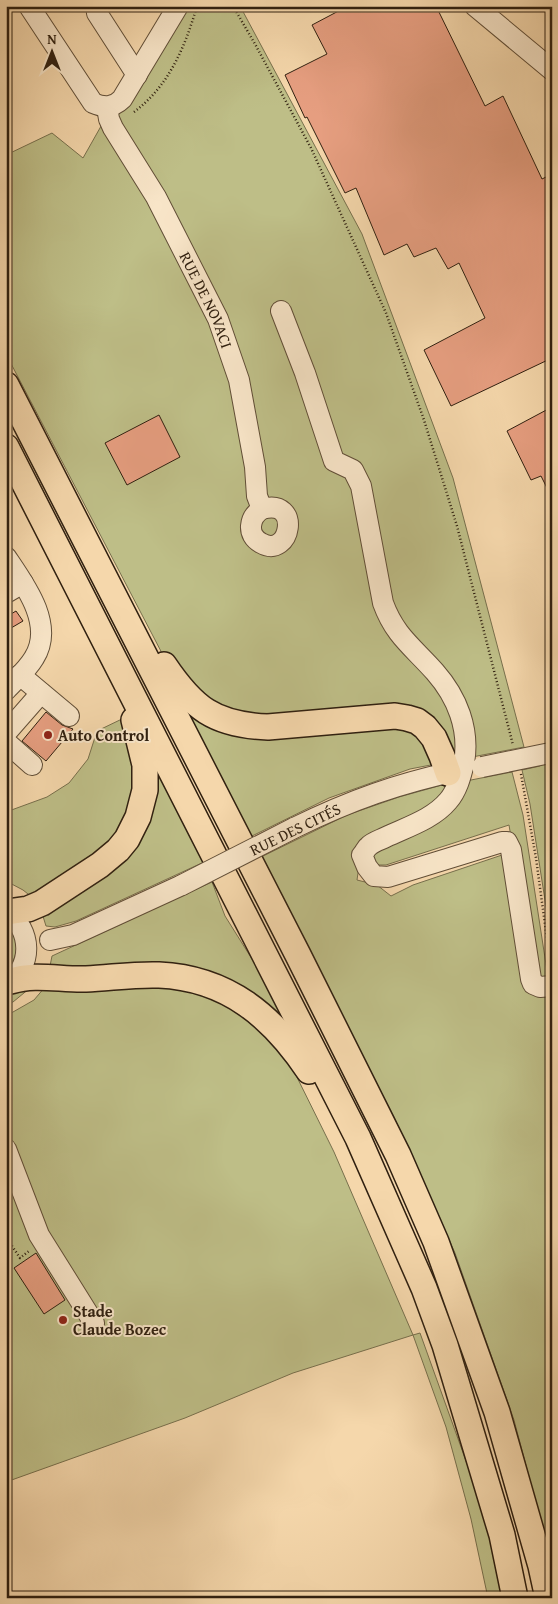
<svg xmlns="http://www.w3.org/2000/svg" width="558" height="1604" font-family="'Gentium Book Plus',serif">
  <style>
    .green { fill: #bebe87; stroke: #776f4c }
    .building { fill: #e69e80; stroke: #302010 }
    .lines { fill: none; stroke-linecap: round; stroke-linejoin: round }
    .minor-casing { stroke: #614e37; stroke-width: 22 }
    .major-casing { stroke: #302010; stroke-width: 28 }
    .path { stroke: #302010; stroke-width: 2.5; stroke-dasharray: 1 2.5; stroke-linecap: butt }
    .minor { stroke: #f8e5c8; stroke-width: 20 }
    .major { stroke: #f5d7ab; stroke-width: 25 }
    .minor-bridge-casing { stroke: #614e37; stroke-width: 22; stroke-linecap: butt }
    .minor-bridge { stroke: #f8e5c8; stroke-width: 20 }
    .poi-dot { fill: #8f2418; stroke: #f8e5c8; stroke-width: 2 }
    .labels { text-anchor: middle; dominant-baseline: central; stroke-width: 4; stroke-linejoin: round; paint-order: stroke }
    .street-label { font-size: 16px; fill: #302010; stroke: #f8e5c8 }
    .poi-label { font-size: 16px; font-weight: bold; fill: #302010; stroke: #f8e5c8; text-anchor: start }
  </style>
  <rect width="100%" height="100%" fill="#f5d7ab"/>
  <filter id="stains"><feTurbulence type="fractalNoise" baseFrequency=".004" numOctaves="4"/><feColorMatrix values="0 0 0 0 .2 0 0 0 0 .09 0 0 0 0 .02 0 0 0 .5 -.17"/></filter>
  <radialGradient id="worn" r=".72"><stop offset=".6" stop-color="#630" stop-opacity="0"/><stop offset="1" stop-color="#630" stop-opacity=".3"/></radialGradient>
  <g class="green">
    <polygon points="169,6 240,6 362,234 453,478 524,747 410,769 329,798 250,837 188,716 190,714 165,659 6,354 6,155 52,133 83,158"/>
    <polygon points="124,718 139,770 121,837 33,898 23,890 6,881 6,812 47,797 69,783 88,759 97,731"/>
    <polygon points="552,761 552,945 530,804 522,770 540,766 540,764"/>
    <polygon points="156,762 204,862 76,921 55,927 46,926 42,913 102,870"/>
    <polygon points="512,772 523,815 547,971 547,977 542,981 534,976 509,825 386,865 375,865 372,849 471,780"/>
    <polygon points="442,785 446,787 448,790 359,866 357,880 377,885 391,896 413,885 505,854 530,992 548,996 552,1018 552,1564 514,1420 455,1253 394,1117 261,857 347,815 399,797"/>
    <polygon points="212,882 225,916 284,1010 272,1015 252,999 49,971 52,956"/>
    <path d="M 6,923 C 20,941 20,954 6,971 Z"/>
    <polygon points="143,984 197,990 248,1015 285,1053 334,1152 413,1335 420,1333 475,1486 508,1598 488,1598 471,1519 446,1427 413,1335 293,1373 185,1418 6,1482 6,1016 34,1000 45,987"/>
    <polygon points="20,986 30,988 13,1002 6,1005 6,995"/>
  </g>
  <g class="building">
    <polygon points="348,6 436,6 485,106 503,96 542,179 552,174 552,358 451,406 424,350 485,318 459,263 448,269 436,248 414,257 407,244 384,255 356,188 345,193 307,117 305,118 285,75 327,54 312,25"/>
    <polygon points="552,407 552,498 541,476 531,480 507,431"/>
    <polygon points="159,415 180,457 127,485 105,443"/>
    <polygon points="16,611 23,621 6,631 6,617"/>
    <polygon points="46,712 62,725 73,729 46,761 22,741"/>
    <polygon points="36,1253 65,1300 44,1314 14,1268"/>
  </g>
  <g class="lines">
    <defs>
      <g id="minor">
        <path d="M 29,6 L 93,103 C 104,108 113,108 122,99 L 178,6"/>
        <polyline points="96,6 97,13 137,75"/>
        <polyline points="475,6 552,70"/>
        <path id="s1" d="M 107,107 L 109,119 L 113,128 L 156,197 L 218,319 L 239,380 L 255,467 L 257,496 L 262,509 C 249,517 246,535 261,543 C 291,560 302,497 262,509"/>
        <path d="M 281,311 L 305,373 L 334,461 L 353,470 L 361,486 L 383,603 C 395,636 413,647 435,672 C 457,697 470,729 464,763 C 461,776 457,791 448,801 C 433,819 407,827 386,837 C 380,840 373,842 369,846 C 366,848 365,852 362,855 L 367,867 L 374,876 L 388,877 L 502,842 L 507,842 L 511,850 L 531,979 L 533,984 L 540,987 L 552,986"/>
        <path d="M 6,557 C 25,585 55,625 34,658 C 27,670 15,680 6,690"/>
        <polyline points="6,593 23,583"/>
        <polyline points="20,675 69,716"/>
        <polyline points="6,733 41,693"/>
        <polyline points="6,742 32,765"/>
        <path d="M 294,828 C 351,800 399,783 461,770"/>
        <path d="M 6,911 C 32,930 34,966 6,985"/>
        <polyline points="50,940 73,935 182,885"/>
        <polyline points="6,1149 39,1235 94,1323"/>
      </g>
      <g id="major">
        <polyline points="6,385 298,955 398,1155 436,1242 497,1412 541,1566 548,1598"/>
        <polyline points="6,447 358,1138 424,1288 445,1345 502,1535 515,1598"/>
        <path d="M 164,665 C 193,708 214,725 268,727 L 395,716 L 407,718 L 417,721 L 425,727 L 434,738 L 442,756 L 448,773"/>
        <polyline points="7,912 28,909 42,903 100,865 118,850 127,839 138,817 145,790 145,765 134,720"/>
        <path d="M 11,981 C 35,973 61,980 86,979 C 110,978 134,974 159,975 C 228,978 273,1017 309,1071"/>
      </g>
    </defs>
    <use href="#minor" class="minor-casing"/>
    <use href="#major" class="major-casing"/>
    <g class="path">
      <polyline points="233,6 255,44 311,148 386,313 424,420 457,526 513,745"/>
      <path d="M 134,112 C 169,86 185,47 197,6"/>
      <polyline points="521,774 536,858 551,969"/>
      <polyline points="6,1237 20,1258 29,1251"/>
    </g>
    <use href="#minor" class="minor"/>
    <use href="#major" class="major"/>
    <defs>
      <g id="minor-bridge">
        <polyline points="482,767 550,753"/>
        <polyline points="182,885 294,828"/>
      </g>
    </defs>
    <use href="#minor-bridge" class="minor-bridge-casing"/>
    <use href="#minor-bridge" class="minor-bridge"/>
  </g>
  <g class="poi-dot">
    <circle cx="48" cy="735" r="5"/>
    <circle cx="63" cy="1320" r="5"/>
  </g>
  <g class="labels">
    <g class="street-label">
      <text stroke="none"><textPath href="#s1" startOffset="218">RUE DE NOVACI</textPath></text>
      <text transform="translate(295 829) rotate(-26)">RUE DES CITÉS</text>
    </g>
    <g class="poi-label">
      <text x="58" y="735">Auto Control</text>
      <text x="73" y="1311">Stade<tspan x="73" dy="18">Claude Bozec</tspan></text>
    </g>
  </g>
  <rect width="558" height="1604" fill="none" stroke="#f5d7ab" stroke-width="25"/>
  <rect x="8" y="8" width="543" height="1589" fill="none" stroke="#302010" stroke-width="2.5"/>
  <rect x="12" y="12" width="533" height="1579" fill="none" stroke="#302010"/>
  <g transform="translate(52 52)" stroke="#f8e5c8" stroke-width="4" paint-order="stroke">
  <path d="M0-4L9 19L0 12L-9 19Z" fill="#302010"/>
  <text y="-8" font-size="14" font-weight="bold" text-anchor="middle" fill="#302010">N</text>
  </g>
  <rect width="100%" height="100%" filter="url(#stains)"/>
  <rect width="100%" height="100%" fill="url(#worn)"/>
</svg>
